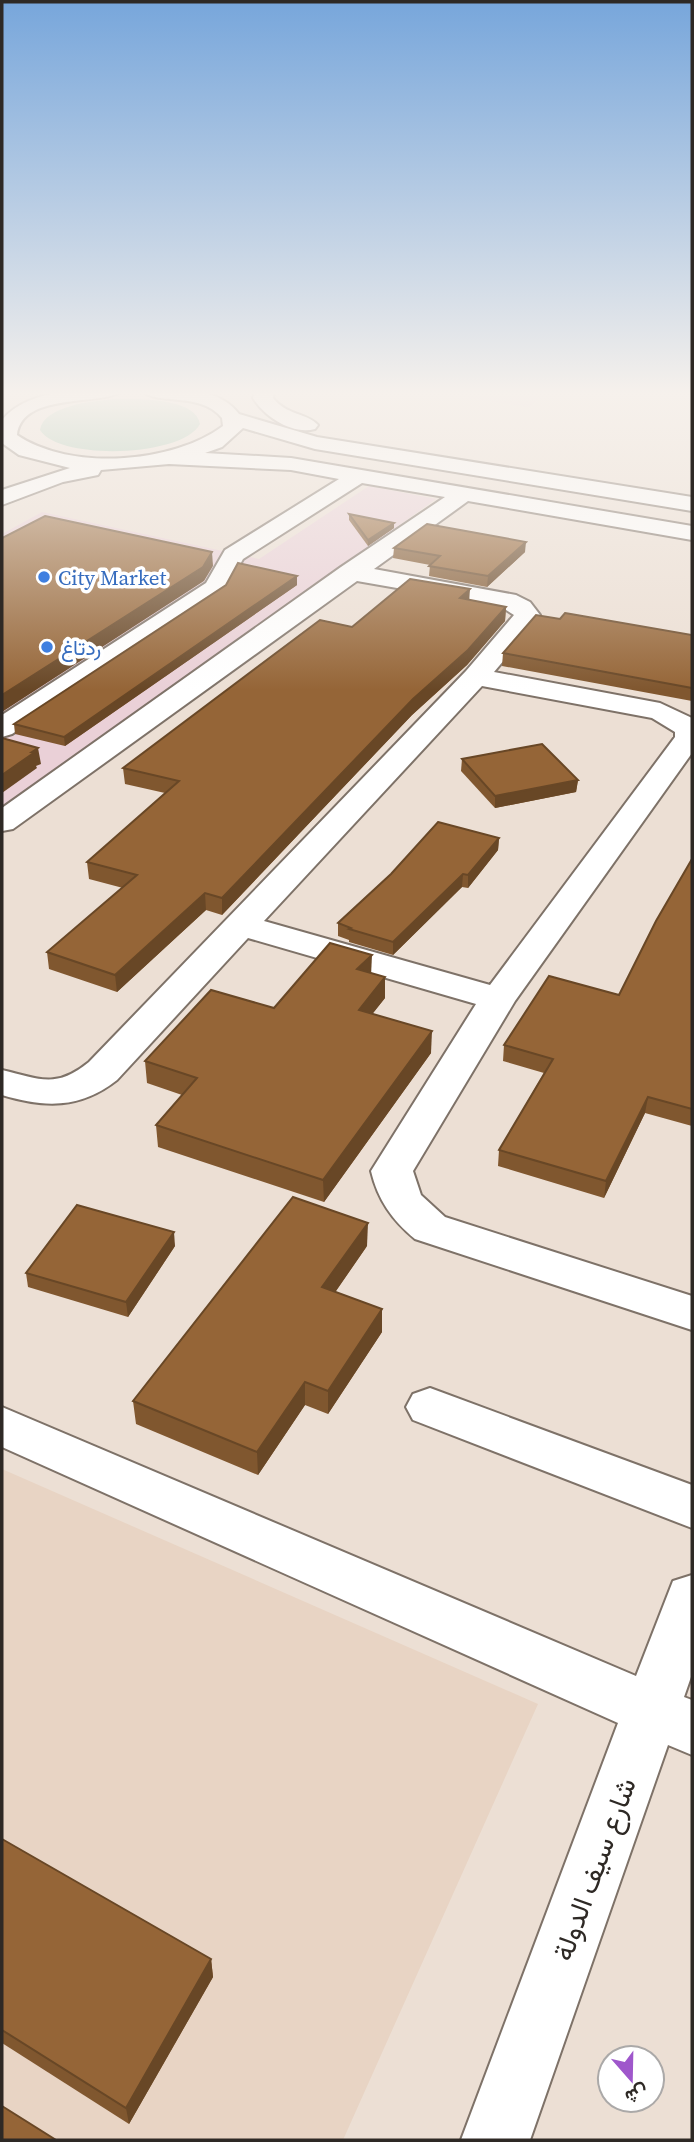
<svg xmlns="http://www.w3.org/2000/svg" width="694" height="2142" font-family="'Source Serif 4',Vazirmatn,serif">
  <style>
    .commercial { fill: #ead0d7 }
    .built { fill: #e8d4c4 }
    .green { fill: #93bea5 }
    .lines { fill: none; stroke-linecap: round; stroke-linejoin: round }
    .minor-casing { stroke: #7e7268; stroke-width: 4 }
    .minor { fill: #fff; fill-rule: evenodd }
    .wall { fill: #80572f }
    .shaded-wall { fill: #684726 }
    .building { fill: #956537; stroke: #684726; stroke-width: 2 }
    .shop-dot { fill: #3f7fe0; stroke: #fff; stroke-width: 2.5 }
    .labels { text-anchor: middle; dominant-baseline: central; stroke-width: 7; stroke-linejoin: round; paint-order: stroke }
    .far-shop-label { font-size: 21px; fill: #366cbe; stroke: #fff; text-anchor: start }
    .near-street-label { font-size: 28px; fill: #2e2925; stroke: #fff }
  </style>
  <rect width="100%" height="100%" fill="#ecdfd4"/>
  <g class="commercial">
    <polygon points="418,390 551,390 528,407"/>
    <polygon points="369,486 436,499 2,810 2,534 42,512 259,559"/>
  </g>
  <polygon class="built" points="2,1469 538,1704 343,2140 2,2140"/>
  <path class="green" d="M 114,399 C 135,399 196,397 200,424 C 183,457 59,461 40,430 C 44,405 95,401 114,399 Z"/>
  <g class="lines">
    <defs>
      <g id="minor">
        <path d="M 67,390 L 122,390 C 108,407 22,390 17,435 C 70,471 172,464 223,426 L 222,418 C 201,391 155,406 141,390 C 174,389 217,385 239,414 L 317,437 L 692,497 L 692,511 L 315,449 L 243,428 L 222,447 L 205,453 L 291,458 L 692,526 L 692,540 L 468,501 L 374,569 L 516,595 L 530,602 L 540,615 L 537,621 L 494,672 L 660,703 L 692,718 L 692,753 L 515,1001 L 413,1171 L 421,1195 L 445,1217 L 692,1296 L 692,1330 L 415,1239 C 392,1220 378,1200 371,1171 L 476,1004 L 248,938 L 117,1080 C 80,1109 45,1108 2,1095 L 2,1070 C 40,1079 56,1089 89,1062 L 466,671 L 514,615 L 500,606 L 357,581 L 13,829 L 2,831 L 2,808 L 341,567 L 445,497 L 362,483 L 243,559 L 225,592 L 12,734 L 2,737 L 2,715 L 206,583 L 225,550 L 339,479 L 291,470 L 169,464 L 101,470 L 98,475 L 63,482 L 2,505 L 2,490 L 70,468 L 19,455 L 2,443 L 2,420 C 19,400 42,396 67,390 ZM 482,686 L 652,718 L 675,732 L 675,737 L 490,985 L 264,921 Z"/>
        <path d="M 256,390 L 274,390 L 273,398 C 286,415 307,413 318,425 L 315,429 C 292,435 265,417 253,398 Z"/>
        <polygon points="430,1388 692,1485 692,1528 413,1420 406,1407 413,1394"/>
        <polygon points="2,1407 636,1676 673,1581 692,1575 692,1674 684,1697 692,1700 692,1755 668,1745 530,2140 461,2140 618,1723 2,1447"/>
      </g>
    </defs>
    <use href="#minor" class="minor-casing"/>
    <use href="#minor" class="minor"/>
  </g>
  <g class="wall">
    <polygon points="460,390 494,390 488,394"/>
    <polygon points="349,514 394,523 394,528 368,546 349,520"/>
    <polygon points="394,548 525,552 487,587 429,576 430,565 393,558"/>
    <polygon points="297,576 297,585 65,746 15,734 14,724"/>
    <polygon points="470,600 506,607 505,621 467,665 412,715 222,915 206,910 117,992 49,969 47,952 123,888 89,879 87,862 165,793 125,784 123,768 352,627"/>
    <polygon points="692,635 692,701 502,666 503,653"/>
    <polygon points="462,759 578,780 576,792 495,808 461,771"/>
    <polygon points="499,838 498,850 468,888 462,887 393,955 349,942 349,940 338,936 338,923"/>
    <polygon points="692,859 692,1126 645,1113 604,1198 498,1166 499,1150 544,1073 503,1061 504,1045 619,995"/>
    <polygon points="385,998 372,1014 431,1053 324,1202 158,1147 156,1125 182,1095 147,1083 145,1061 274,1008"/>
    <polygon points="175,1246 128,1317 28,1287 26,1273"/>
    <polygon points="367,1246 335,1292 382,1309 382,1332 328,1414 305,1405 258,1475 136,1424 133,1401"/>
    <polygon points="2,1839 211,1959 213,1977 129,2124 2,2043"/>
  </g>
  <g class="shaded-wall">
    <polygon points="394,523 394,528 368,546 368,540"/>
    <polygon points="526,542 525,552 487,587 488,576"/>
    <polygon points="212,552 213,566 204,581 2,712 2,695"/>
    <polygon points="297,576 297,585 65,746 64,737"/>
    <polygon points="470,589 469,603 460,598"/>
    <polygon points="506,607 505,621 467,665 412,715 222,915 222,898 413,699"/>
    <polygon points="38,748 41,764 36,766 37,768 2,793 2,775"/>
    <polygon points="578,780 576,792 495,808 495,796"/>
    <polygon points="499,838 498,850 468,888 468,875"/>
    <polygon points="463,874 462,887 393,955 393,942"/>
    <polygon points="205,893 206,910 117,992 115,975"/>
    <polygon points="372,955 371,976 357,969"/>
    <polygon points="385,977 385,998 359,1031 359,1010"/>
    <polygon points="432,1031 431,1053 324,1202 323,1180"/>
    <polygon points="648,1097 645,1113 604,1198 606,1181"/>
    <polygon points="368,1223 367,1246 323,1310 322,1287"/>
    <polygon points="174,1232 175,1246 128,1317 126,1302"/>
    <polygon points="382,1309 382,1332 328,1414 328,1391"/>
    <polygon points="305,1382 305,1405 258,1475 257,1452"/>
    <polygon points="211,1959 213,1977 129,2124 126,2108"/>
  </g>
  <g class="building">
    <polygon points="349,514 394,523 368,540"/>
    <polygon points="45,516 212,552 203,567 2,695 2,538"/>
    <polygon points="427,524 526,542 488,576 429,566 440,556 394,548"/>
    <polygon points="238,563 297,576 64,737 14,724 226,585"/>
    <polygon points="410,579 470,589 460,598 506,607 468,650 413,699 222,898 205,893 115,975 47,952 137,875 87,862 179,781 123,768 320,620 352,627"/>
    <polygon points="565,613 692,635 692,688 503,653 536,615 560,619"/>
    <polygon points="2,738 38,748 32,752 35,752 2,775"/>
    <polygon points="542,744 578,780 495,796 462,759"/>
    <polygon points="438,822 499,838 468,875 463,874 393,942 349,929 351,928 338,923 391,874"/>
    <polygon points="692,859 692,1109 648,1097 606,1181 499,1150 553,1059 504,1045 549,976 619,995 656,921"/>
    <polygon points="330,943 372,955 357,969 385,977 359,1010 432,1031 323,1180 156,1125 197,1078 145,1061 211,990 274,1008"/>
    <polygon points="293,1197 368,1223 322,1287 382,1309 328,1391 305,1382 257,1452 133,1401"/>
    <polygon points="77,1205 174,1232 126,1302 26,1273"/>
    <polygon points="2,1839 211,1959 126,2108 2,2030"/>
    <polygon points="2,2106 56,2140 2,2140"/>
  </g>
  <linearGradient id="sky" x2="0" y2="1"><stop stop-color="#77a6db"/><stop offset="0.57" stop-color="#f6f1ec"/><stop offset="1" stop-color="#f6f1ec" stop-opacity="0"/></linearGradient>
  <rect width="694" height="690" fill="url(#sky)"/>
  <g class="shop-dot">
    <circle cx="44" cy="577" r="7"/>
    <circle cx="47" cy="647" r="7"/>
  </g>
  <g class="labels">
    <g class="far-shop-label">
      <text x="58" y="577">City Market</text>
      <text x="61" y="647">ردتاغ</text>
    </g>
    <g class="near-street-label">
      <text transform="translate(594 1869) rotate(-70)">شارع سيف الدولة</text>
    </g>
  </g>
  <rect width="694" height="2142" fill="none" stroke="#2e2925" stroke-width="7"/>
  <g transform="translate(631 2079) rotate(160)"><circle r="33" fill="#ffffff" stroke="#aba9a8" stroke-width="2"/>
  <path d="M0-5L12 26L0 18L-12 26Z" fill="#9f57cb"/>
  <text y="-10" font-size="19" font-weight="bold" text-anchor="middle" fill="#2e2925">ش</text>
  </g>
</svg>
